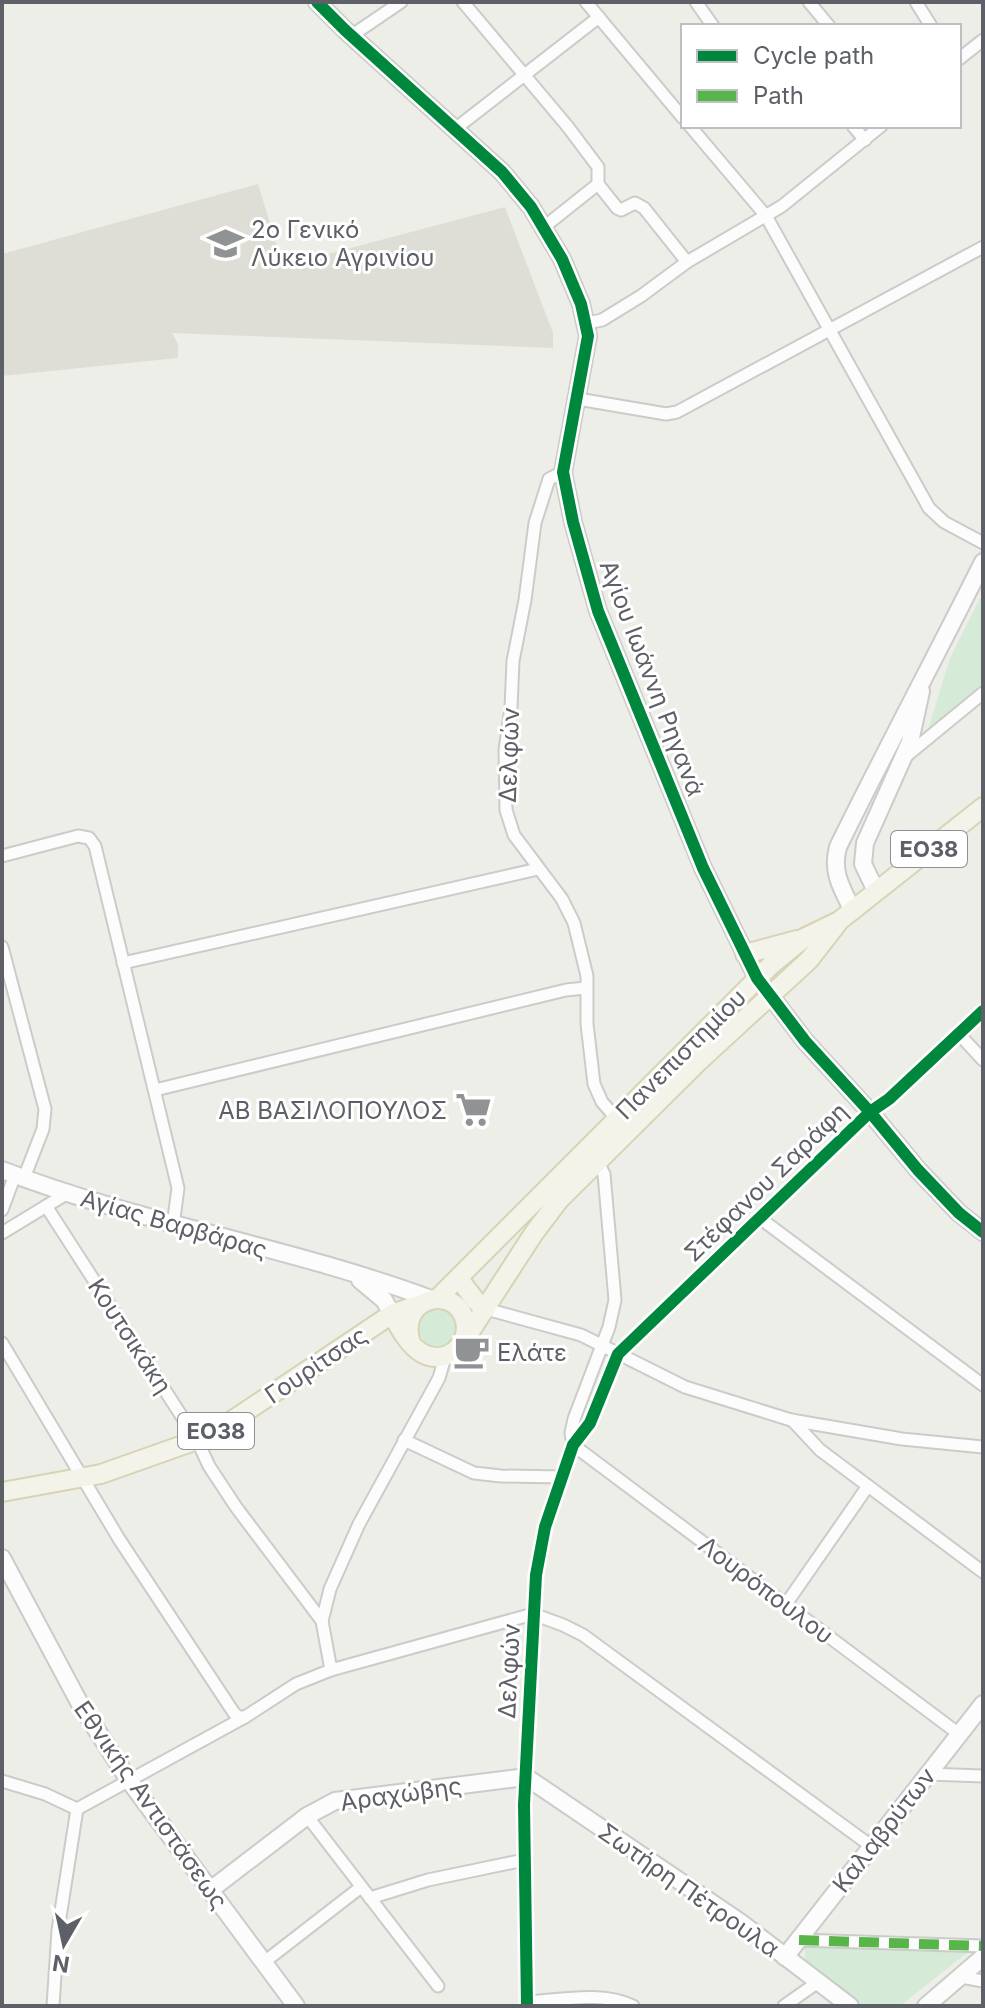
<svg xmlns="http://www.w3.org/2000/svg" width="985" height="2008" font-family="Inter,sans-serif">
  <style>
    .education { fill: #dfded6 }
    .green { fill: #d5ebd7 }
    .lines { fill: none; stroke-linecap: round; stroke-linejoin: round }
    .street-casing { stroke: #cbccca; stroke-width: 15 }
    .secondary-casing { stroke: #cacbca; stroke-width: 20 }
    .primary-casing { stroke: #d7d4b5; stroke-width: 22 }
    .street { stroke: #fcfcfc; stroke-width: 11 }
    .secondary { stroke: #fcfcfc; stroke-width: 16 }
    .primary { stroke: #f3f3e9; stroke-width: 18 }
    .quiet { stroke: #58b549; stroke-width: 10; stroke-dasharray: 20 10; stroke-linecap: butt }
    .cycleway-casing { stroke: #fff; stroke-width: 17 }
    .cycleway { stroke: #00873e; stroke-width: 12 }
    .labels { text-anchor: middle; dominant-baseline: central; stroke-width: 6; stroke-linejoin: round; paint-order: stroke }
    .shield { fill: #fff; stroke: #8e9095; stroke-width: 2 }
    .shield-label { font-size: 22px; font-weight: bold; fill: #5d6067 }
    .poi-label { font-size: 24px; fill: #5d6067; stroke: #fff; text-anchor: start }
    .street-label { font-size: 24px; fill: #5d6067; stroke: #fff }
  </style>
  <rect width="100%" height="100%" fill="#eeeee8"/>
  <polygon class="education" points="258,184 283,266 505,207 553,333 553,348 172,333 178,344 178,358 2,376 2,254"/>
  <g class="green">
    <polygon points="980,598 983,601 983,684 927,733 950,658"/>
    <circle cx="438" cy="1328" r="19"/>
    <polygon points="805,1946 968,1952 900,2006 864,2006 805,1962"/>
  </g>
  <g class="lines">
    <defs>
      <g id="street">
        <polyline points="463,2 568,127 598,167 598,184 617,208 621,210 635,203 644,208 687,262"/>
        <polyline points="586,2 683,118"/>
        <polyline points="696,2 713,26"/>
        <polyline points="809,2 829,26"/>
        <polyline points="916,2 931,26"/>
        <polyline points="351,36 401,2"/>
        <polyline points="959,59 983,40"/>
        <polyline points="690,126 766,216 929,508 944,522 983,543"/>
        <polyline points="853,126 865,140"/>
        <polyline points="455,129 599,17"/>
        <polyline points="544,227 598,184"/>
        <polyline points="587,323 602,320 641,296 687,262 782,206 881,126"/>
        <polyline points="578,399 666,414 677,412 983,247"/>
        <polyline points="563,472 549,479 535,523 525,600 513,661 511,708 505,750 506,810 514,835 562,899 574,923 587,976 587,1024 594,1084 602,1102 616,1118"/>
        <polyline points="905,757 983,693"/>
        <polyline points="2,856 78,836 89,838 95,846 178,1188 173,1226"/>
        <polyline points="2,947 45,1109 43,1129 24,1178"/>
        <polyline points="123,963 538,869"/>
        <polyline points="959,1034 983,1060"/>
        <polyline points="155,1090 566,990 586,988"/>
        <polyline points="46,1206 197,1440 209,1466 236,1507 322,1621 331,1670"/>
        <polyline points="2,1210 15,1175"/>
        <polyline points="761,1219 983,1385"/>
        <polyline points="2,1233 66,1194"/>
        <polyline points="486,1309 581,1335 685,1387 791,1420 902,1439 983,1447"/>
        <polyline points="2,1343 119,1539 234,1713 238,1717 245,1717"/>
        <polyline points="792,1420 820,1450 983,1572"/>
        <polyline points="404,1440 474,1473 501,1476 562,1477"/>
        <polyline points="573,1445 959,1734"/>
        <polyline points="573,1445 571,1433 574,1419 609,1327 615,1300 604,1174 595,1157"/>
        <polyline points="786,1604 868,1486"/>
        <polyline points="322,1621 330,1589 359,1524 439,1378 445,1357"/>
        <polyline points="928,1774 983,1776"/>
        <polyline points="2,1781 45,1794 77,1809"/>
        <polyline points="77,1809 245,1717 296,1684 331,1670 533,1614 563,1625 583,1635 871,1846"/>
        <polyline points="307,1816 438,1986"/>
        <polyline points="370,1898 428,1880 524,1860"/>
        <polyline points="799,1940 983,1946"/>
        <polyline points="263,1963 361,1887"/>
        <polyline points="961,1977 983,1981"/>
        <path d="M 527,2002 C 561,2000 602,1991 633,2006"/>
        <polyline points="53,2006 58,1930 77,1809"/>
        <polyline points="527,2006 524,1805 536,1575 545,1527 573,1445 590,1423 618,1354 870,1112 889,1099 983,1011"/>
        <polyline points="784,2006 818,1982"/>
      </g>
      <g id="secondary">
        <polyline points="317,2 345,30 502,172 531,207 562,259 581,304 588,336 563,472 573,522 598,611 703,868 757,978 805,1041 870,1112 918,1170 959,1213 983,1232"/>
        <polyline points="876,891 863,864 865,843 910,742 921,691"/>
        <path d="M 853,911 C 842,889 831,872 838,847 C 885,751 935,658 983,562"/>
        <path d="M 2,1170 C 142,1224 291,1247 431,1299"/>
        <polyline points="360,1280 384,1300 392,1314"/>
        <polyline points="2,1558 80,1704 128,1779 296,2006"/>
        <polyline points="209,1891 307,1816 335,1801 526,1777 740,1922 850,2006"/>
        <polyline points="785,1957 983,1704"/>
        <polyline points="926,2006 983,1957"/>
      </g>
      <g id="primary">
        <polyline points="745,954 797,940"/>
        <polyline points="459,1279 476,1301 486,1309"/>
        <polyline points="437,1299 771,965 804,938 839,921 983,807"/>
        <path d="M 392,1314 C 399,1327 409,1346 422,1353 C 444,1366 471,1346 465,1321 C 456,1283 396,1297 411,1343"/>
        <polyline points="462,1344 534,1233 559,1200 698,1062 809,960 837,924"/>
        <polyline points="2,1492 101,1474 197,1440 227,1424 392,1314 418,1305"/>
      </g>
    </defs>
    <use href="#street" class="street-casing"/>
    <use href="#secondary" class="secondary-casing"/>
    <use href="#primary" class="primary-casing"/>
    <use href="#street" class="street"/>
    <use href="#secondary" class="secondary"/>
    <use href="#primary" class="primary"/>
    <polyline class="quiet" points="799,1940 983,1946"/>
    <defs>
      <g id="cycleway">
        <polyline points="317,2 345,30 502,172 531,207 562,259 581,304 588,336 563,472 573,522 598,611 703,868 757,978 805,1041 870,1112 918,1170 959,1213 983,1232"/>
        <polyline points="527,2006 524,1805 536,1575 545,1527 573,1445 590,1423 618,1354 870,1112 889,1099 983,1011"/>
      </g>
    </defs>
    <use href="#cycleway" class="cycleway-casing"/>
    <use href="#cycleway" class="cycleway"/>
  </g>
  <defs>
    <symbol id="school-bare" viewBox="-9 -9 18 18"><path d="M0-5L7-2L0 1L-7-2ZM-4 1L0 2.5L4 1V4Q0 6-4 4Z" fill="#909294" stroke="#fff" stroke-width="2.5" paint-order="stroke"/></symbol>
    <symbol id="supermarket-bare" viewBox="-9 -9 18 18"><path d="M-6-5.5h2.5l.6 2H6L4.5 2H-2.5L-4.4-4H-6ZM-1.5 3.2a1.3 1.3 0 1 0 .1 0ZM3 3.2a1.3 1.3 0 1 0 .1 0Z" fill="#909294" stroke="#fff" stroke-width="2.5" paint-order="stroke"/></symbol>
    <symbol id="cafe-bare" viewBox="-9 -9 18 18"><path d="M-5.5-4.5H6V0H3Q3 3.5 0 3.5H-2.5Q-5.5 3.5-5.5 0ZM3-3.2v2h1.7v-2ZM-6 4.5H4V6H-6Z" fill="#909294" stroke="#fff" stroke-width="2.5" paint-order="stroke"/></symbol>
  </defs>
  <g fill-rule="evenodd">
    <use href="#school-bare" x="200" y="218" width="51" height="51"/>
    <use href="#supermarket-bare" x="448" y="1084" width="51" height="51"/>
    <use href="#cafe-bare" x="446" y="1326" width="51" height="51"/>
  </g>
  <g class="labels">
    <g class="shield">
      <rect x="891" y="831" width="76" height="36" rx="6"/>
      <rect x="178" y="1413" width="76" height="36" rx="6"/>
    </g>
    <g class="shield-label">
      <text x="929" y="849">ΕΟ38</text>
      <text x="216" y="1431">ΕΟ38</text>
    </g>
    <g class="poi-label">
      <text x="251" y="229">2ο Γενικό<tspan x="251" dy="28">Λύκειο Αγρινίου</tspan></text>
      <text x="447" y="1110" text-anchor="end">ΑΒ ΒΑΣΙΛΟΠΟΥΛΟΣ</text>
      <text x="497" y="1352">Ελάτε</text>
    </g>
    <g class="street-label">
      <text transform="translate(652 678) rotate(69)">Αγίου Ιωάννη Ρηγανά</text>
      <text transform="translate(509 755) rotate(-88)">Δελφών</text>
      <text transform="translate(681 1054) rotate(-45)">Πανεπιστημίου</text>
      <text transform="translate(766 1182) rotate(-44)">Στέφανου Σαράφη</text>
      <text transform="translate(174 1224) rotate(16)">Αγίας Βαρβάρας</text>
      <text transform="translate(130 1336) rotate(57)">Κουτσικάκη</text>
      <text transform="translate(316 1365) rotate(-34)">Γουρίτσας</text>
      <text transform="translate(766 1590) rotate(37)">Λουρόπουλου</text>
      <text transform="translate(509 1671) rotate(-87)">Δελφών</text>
      <text transform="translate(401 1794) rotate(-8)">Αραχώβης</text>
      <text transform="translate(151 1805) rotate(55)">Εθνικής Αντιστάσεως</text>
      <text transform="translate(884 1830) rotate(-52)">Καλαβρύτων</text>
      <text transform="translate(689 1890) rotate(35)">Σωτήρη Πέτρουλα</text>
    </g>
  </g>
  <rect width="985" height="2008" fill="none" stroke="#5d6067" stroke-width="8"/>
  <rect x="681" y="24" width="280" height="104" fill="#ffffff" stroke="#bebfc2" stroke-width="2"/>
  <rect x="697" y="50" width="40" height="12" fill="#00873e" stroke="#bebfc2" stroke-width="2"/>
  <text x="753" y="64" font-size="24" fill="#5d6067">Cycle path</text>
  <rect x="697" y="90" width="40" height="12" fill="#58b549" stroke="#bebfc2" stroke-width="2"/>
  <text x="753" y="104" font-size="24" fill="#5d6067">Path</text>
  <g transform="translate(64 1944) rotate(189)" stroke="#ffffff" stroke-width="6" paint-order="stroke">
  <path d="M0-6L14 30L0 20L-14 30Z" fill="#5d6067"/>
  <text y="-12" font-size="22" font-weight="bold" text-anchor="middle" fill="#5d6067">N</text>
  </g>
</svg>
